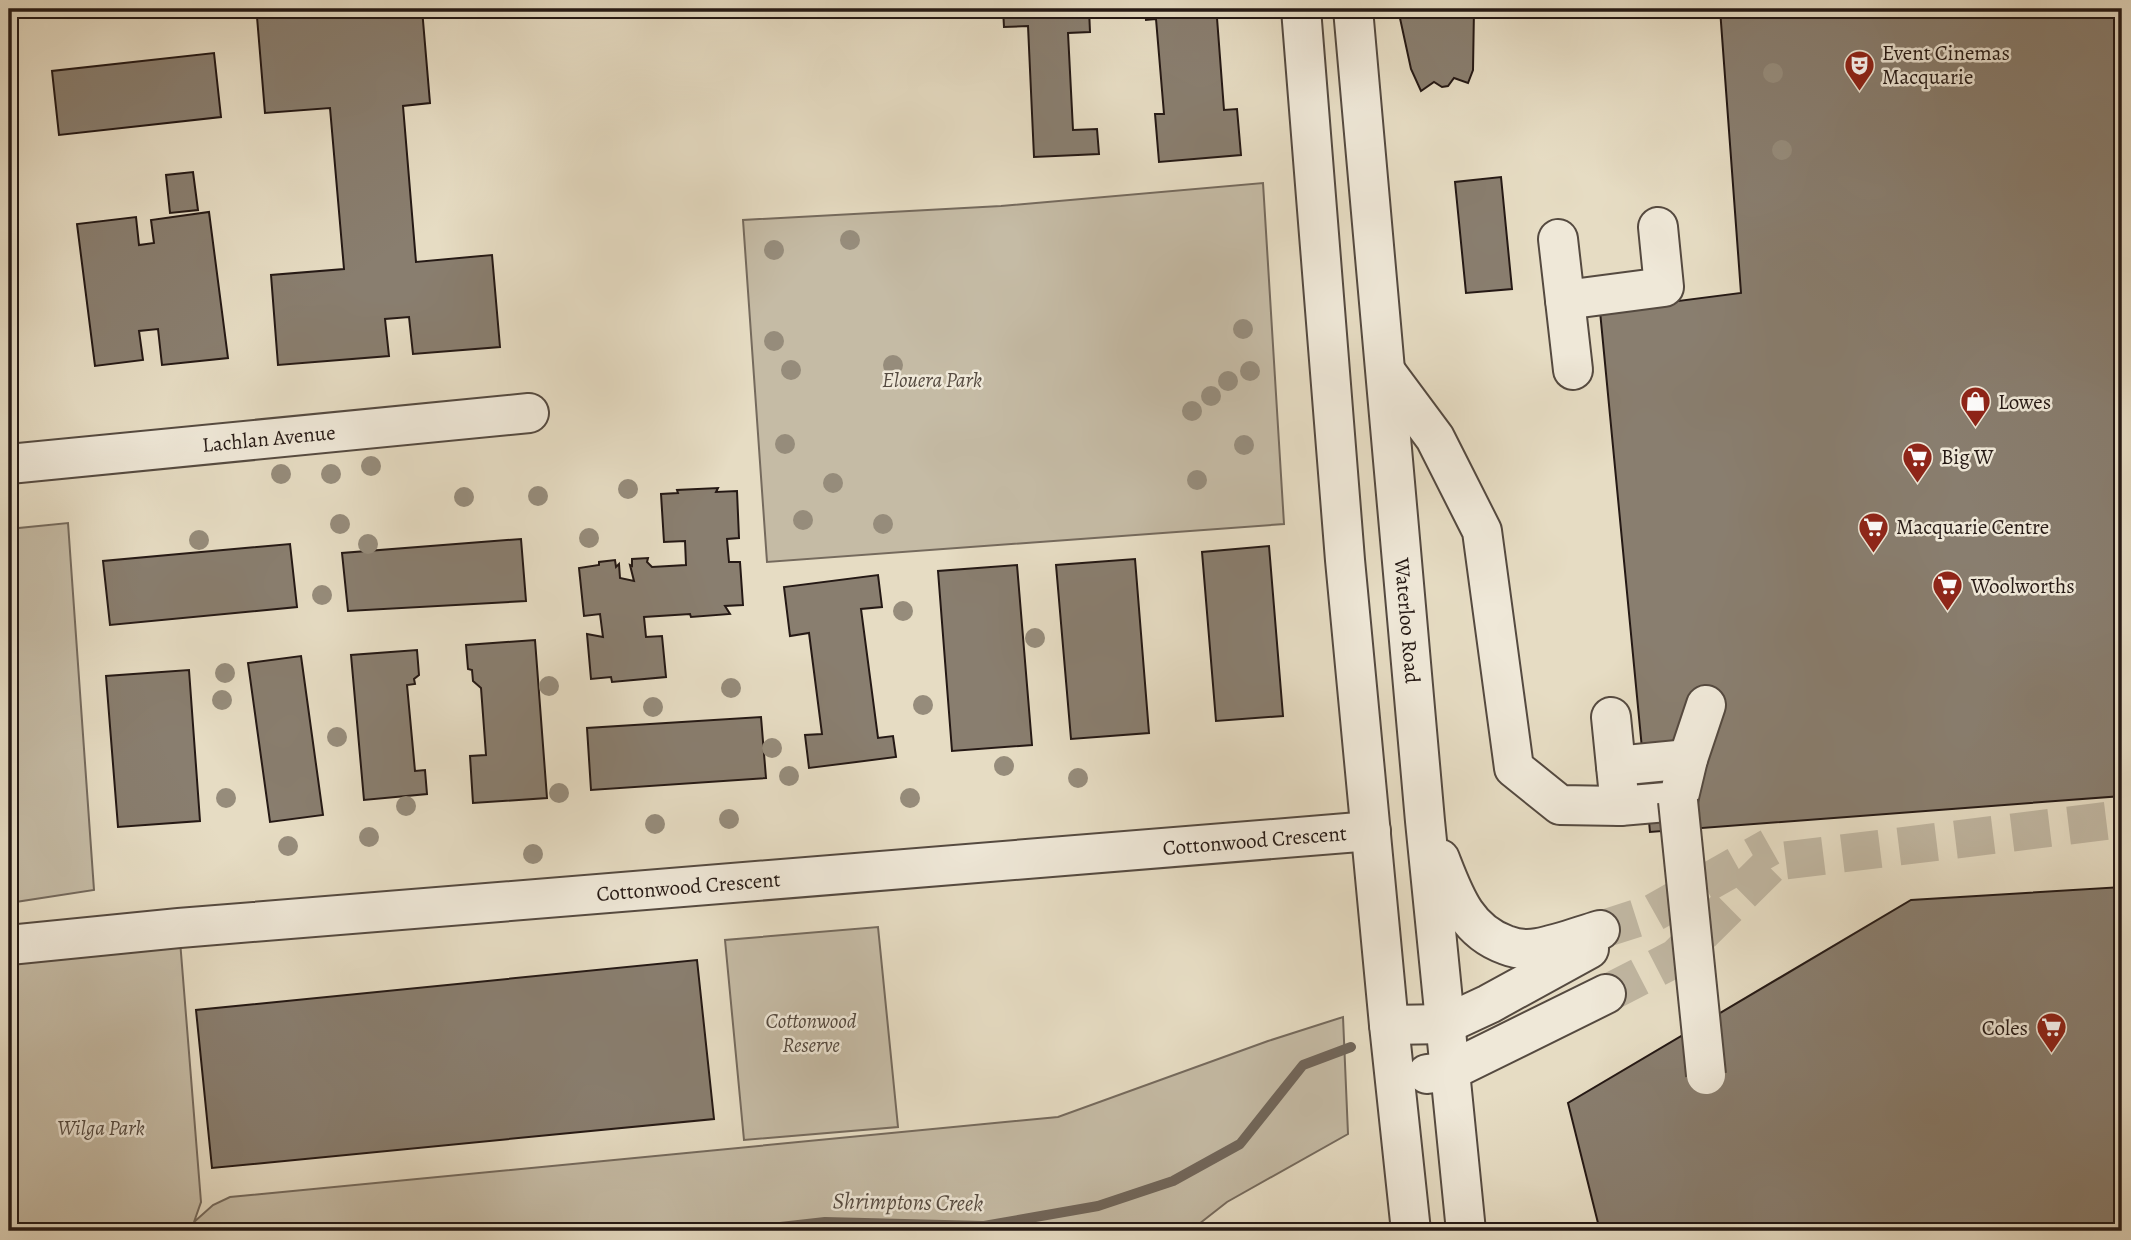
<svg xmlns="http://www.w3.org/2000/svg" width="2131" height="1240" font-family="Alegreya,serif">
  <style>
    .green { fill: #c5bba5; stroke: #756a5d; stroke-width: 2 }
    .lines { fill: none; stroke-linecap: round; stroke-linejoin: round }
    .stream { stroke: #71665a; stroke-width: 10 }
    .building { fill: #897e6f; stroke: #251915; stroke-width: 2 }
    .minor-tunnel { stroke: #bfb5a0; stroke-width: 38; stroke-dasharray: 38 19; stroke-linecap: butt }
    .minor-casing { stroke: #554a40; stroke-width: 42 }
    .minor { stroke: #efe8d8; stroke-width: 38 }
    .minor-bridge-casing { stroke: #554a40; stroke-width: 42; stroke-linecap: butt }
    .minor-bridge { stroke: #efe8d8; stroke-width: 38 }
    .tree { fill: #968c7b }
    .labels { text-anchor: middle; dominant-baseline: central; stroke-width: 5; stroke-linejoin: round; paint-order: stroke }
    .poi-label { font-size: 21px; fill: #251915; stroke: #efe8d8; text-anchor: start }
    .park-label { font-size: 21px; font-style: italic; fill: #554a40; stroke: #efe8d8 }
    .street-label { font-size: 21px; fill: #251915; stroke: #efe8d8 }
    .water-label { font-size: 23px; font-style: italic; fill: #584d43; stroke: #efe8d8 }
  </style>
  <rect width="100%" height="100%" fill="#e6dcc3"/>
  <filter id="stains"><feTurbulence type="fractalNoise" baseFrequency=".00286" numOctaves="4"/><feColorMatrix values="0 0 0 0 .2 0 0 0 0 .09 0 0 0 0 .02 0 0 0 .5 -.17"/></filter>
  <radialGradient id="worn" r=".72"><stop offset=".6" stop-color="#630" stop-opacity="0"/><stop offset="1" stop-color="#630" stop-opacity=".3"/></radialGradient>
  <g class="green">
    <polygon points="1263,183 1284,524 767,562 743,220 1001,206"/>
    <polygon points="68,523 94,890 9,903 9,529"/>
    <polygon points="878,927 898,1127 744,1140 725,940"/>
    <polygon points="179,928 201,1202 194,1222 213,1205 230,1197 1058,1117 1268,1041 1343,1017 1348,1134 1227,1202 1190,1231 9,1231 9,945"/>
  </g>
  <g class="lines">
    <polyline class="stream" points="745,1231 825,1222 984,1226 1098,1206 1173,1181 1240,1144 1303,1065 1351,1047"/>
  </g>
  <g class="building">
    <polygon points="360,9 422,9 430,103 403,106 416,262 492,255 500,347 413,354 409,317 385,319 389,356 278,365 271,275 344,269 330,108 265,113 257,17"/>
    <polygon points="1003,9 1089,9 1090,32 1068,33 1073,130 1097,129 1099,154 1034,157 1028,26 1004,27"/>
    <polygon points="1145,9 1228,9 1229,18 1217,18 1224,110 1237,109 1241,155 1159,162 1155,114 1164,114 1156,19 1146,20"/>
    <polygon points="1398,9 1474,9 1473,70 1468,83 1454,78 1448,86 1442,87 1434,82 1421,91 1411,69"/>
    <polygon points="1720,9 2122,9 2122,796 1650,832 1600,311 1741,293"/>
    <polygon points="214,53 221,117 59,135 52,71"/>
    <polygon points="193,172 198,210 170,213 166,175"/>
    <polygon points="1501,177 1512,289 1466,293 1455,182"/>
    <polygon points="209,212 228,358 162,365 158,329 139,331 143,360 95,366 77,224 136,217 139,245 154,243 151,220"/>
    <polygon points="718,488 716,492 737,491 739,538 727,539 729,562 740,562 743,605 725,606 730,614 691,617 690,614 644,617 646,637 662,636 666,677 612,682 611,677 591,679 587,634 603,637 600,614 584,616 579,568 599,565 599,562 615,560 616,567 619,564 620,578 634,581 630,565 632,566 632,559 648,558 647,562 652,567 686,565 685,541 664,542 661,494 678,493 677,490"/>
    <polygon points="521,539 526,601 348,611 342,553"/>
    <polygon points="290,544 297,607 110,625 103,561"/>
    <polygon points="1269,546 1283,716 1216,721 1202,552"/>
    <polygon points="1135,559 1149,733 1071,739 1056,565"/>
    <polygon points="1017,565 1032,745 952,751 938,571"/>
    <polygon points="878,575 882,607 861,609 878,738 893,736 896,757 809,768 805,735 822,734 809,633 790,636 784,587"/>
    <polygon points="535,640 547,798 473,803 470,756 486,755 481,688 473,681 472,670 468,669 466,645"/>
    <polygon points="417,650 419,675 414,679 415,684 407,685 415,771 425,770 427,794 364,800 351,655"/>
    <polygon points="301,656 323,815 270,822 248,663"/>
    <polygon points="189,670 200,821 118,827 106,676"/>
    <polygon points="761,717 766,778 591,790 587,728"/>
    <polygon points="2122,887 2122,1231 1600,1231 1568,1103 1911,900"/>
    <polygon points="697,960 714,1119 212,1168 196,1010"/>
  </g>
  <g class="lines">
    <g class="minor-tunnel">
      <polyline points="1600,930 1653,913 1770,847"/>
      <polyline points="1606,994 1676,958 1773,862 2122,819"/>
    </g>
    <defs>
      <g id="minor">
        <polyline points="1301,9 1345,560 1389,1025 1411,1231"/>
        <path id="s1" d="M 1353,9 L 1425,821 L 1466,1231"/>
        <polyline points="1558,239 1565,300 1664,287 1658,227"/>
        <polyline points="1565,300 1573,370"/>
        <polyline points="1386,372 1435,438 1482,531 1514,768 1560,805 1620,806 1678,801 1688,759 1706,705"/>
        <path id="s2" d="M 9,464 L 529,413"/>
        <polyline points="1611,717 1620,806"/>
        <polyline points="1616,766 1688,759"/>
        <path d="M 1440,859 C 1454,895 1466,931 1506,945 C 1516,949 1527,950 1538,948 C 1559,944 1580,936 1600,930"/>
        <path id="s3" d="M 9,945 L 179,928 L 1371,831"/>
        <polyline points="1389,1025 1446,1024 1489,1004 1589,949"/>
        <polyline points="1427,1074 1450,1071 1606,994"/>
      </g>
    </defs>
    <use href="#minor" class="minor-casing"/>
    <use href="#minor" class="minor"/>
    <defs>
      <polyline id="minor-bridge" points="1678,801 1706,1075"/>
    </defs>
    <use href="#minor-bridge" class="minor-bridge-casing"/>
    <use href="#minor-bridge" class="minor-bridge"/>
  </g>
  <g class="tree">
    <circle cx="1773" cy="73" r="10"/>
    <circle cx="1782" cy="150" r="10"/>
    <circle cx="850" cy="240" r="10"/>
    <circle cx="774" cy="250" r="10"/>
    <circle cx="1243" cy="329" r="10"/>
    <circle cx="774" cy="341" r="10"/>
    <circle cx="893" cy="365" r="10"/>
    <circle cx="791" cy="370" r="10"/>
    <circle cx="1250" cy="371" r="10"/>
    <circle cx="1228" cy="381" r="10"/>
    <circle cx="1211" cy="396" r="10"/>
    <circle cx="1192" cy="411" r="10"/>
    <circle cx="785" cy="444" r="10"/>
    <circle cx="1244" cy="445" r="10"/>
    <circle cx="371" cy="466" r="10"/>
    <circle cx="281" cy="474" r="10"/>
    <circle cx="331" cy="474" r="10"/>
    <circle cx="1197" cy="480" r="10"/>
    <circle cx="833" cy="483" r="10"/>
    <circle cx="628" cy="489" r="10"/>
    <circle cx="538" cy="496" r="10"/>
    <circle cx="464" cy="497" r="10"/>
    <circle cx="803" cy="520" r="10"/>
    <circle cx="340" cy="524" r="10"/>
    <circle cx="883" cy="524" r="10"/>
    <circle cx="589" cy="538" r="10"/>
    <circle cx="199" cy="540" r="10"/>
    <circle cx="368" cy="544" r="10"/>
    <circle cx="322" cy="595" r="10"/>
    <circle cx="903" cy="611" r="10"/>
    <circle cx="1035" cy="638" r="10"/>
    <circle cx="225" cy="673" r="10"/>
    <circle cx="549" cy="686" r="10"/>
    <circle cx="731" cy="688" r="10"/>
    <circle cx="222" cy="700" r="10"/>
    <circle cx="923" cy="705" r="10"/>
    <circle cx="653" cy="707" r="10"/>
    <circle cx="337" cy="737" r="10"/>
    <circle cx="772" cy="748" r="10"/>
    <circle cx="1004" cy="766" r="10"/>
    <circle cx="789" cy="776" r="10"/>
    <circle cx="1078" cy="778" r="10"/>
    <circle cx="559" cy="793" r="10"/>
    <circle cx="226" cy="798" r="10"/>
    <circle cx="910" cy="798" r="10"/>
    <circle cx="406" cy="806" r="10"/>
    <circle cx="729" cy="819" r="10"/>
    <circle cx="655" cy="824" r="10"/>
    <circle cx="369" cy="837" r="10"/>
    <circle cx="288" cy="846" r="10"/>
    <circle cx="533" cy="854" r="10"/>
  </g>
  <defs>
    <symbol id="theatre-pin" viewBox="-11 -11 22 30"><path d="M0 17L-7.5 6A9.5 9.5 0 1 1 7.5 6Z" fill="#8f2418" stroke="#efe8d8"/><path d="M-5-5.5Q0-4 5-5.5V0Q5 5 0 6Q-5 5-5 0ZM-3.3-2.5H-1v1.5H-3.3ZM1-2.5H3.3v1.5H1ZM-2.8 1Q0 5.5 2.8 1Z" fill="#fff"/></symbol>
    <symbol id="shop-pin" viewBox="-11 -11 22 30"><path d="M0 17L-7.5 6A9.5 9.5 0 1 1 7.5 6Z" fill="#8f2418" stroke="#efe8d8"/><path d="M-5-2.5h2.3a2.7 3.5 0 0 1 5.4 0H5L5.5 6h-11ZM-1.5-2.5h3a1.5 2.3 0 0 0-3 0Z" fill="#fff"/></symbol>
    <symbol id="supermarket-pin" viewBox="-11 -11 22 30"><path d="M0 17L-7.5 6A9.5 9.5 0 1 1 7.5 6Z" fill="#8f2418" stroke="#efe8d8"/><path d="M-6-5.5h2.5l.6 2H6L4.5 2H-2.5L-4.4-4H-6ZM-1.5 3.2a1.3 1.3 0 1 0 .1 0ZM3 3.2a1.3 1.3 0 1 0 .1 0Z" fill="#fff"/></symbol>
  </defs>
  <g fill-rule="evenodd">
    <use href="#theatre-pin" x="1842" y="48" width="35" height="47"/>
    <use href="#shop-pin" x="1958" y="384" width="35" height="47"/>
    <use href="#supermarket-pin" x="1900" y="440" width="35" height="47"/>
    <use href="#supermarket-pin" x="1856" y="510" width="35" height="47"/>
    <use href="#supermarket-pin" x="1930" y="568" width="35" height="47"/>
    <use href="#supermarket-pin" x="2034" y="1010" width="35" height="47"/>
  </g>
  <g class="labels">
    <g class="poi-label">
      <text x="1882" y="53">Event Cinemas<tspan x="1882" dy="24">Macquarie</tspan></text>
      <text x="1998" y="402">Lowes</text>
      <text x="1941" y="457">Big W</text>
      <text x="1896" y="527">Macquarie Centre</text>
      <text x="1971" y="586">Woolworths</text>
      <text x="2028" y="1028" text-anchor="end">Coles</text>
    </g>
    <g class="park-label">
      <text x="932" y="380">Elouera Park</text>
      <text x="811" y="1021">Cottonwood<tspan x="811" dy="24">Reserve</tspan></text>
      <text x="101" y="1128">Wilga Park</text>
    </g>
    <g class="street-label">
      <text stroke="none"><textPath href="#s2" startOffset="261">Lachlan Avenue</textPath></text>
      <text stroke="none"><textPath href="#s1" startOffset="614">Waterloo Road</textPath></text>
      <text stroke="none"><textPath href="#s3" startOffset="1250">Cottonwood Crescent</textPath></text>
      <text stroke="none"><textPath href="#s3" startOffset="682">Cottonwood Crescent</textPath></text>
    </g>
    <g class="water-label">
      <text transform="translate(908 1202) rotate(1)">Shrimptons Creek</text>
    </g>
  </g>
  <rect width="2131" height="1240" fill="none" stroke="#e6dcc3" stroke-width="35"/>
  <rect x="10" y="10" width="2110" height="1219" fill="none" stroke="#251915" stroke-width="3.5"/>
  <rect x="18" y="18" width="2096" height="1205" fill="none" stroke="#251915" stroke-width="2"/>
  <rect width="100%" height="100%" filter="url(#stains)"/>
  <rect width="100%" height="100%" fill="url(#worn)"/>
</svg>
